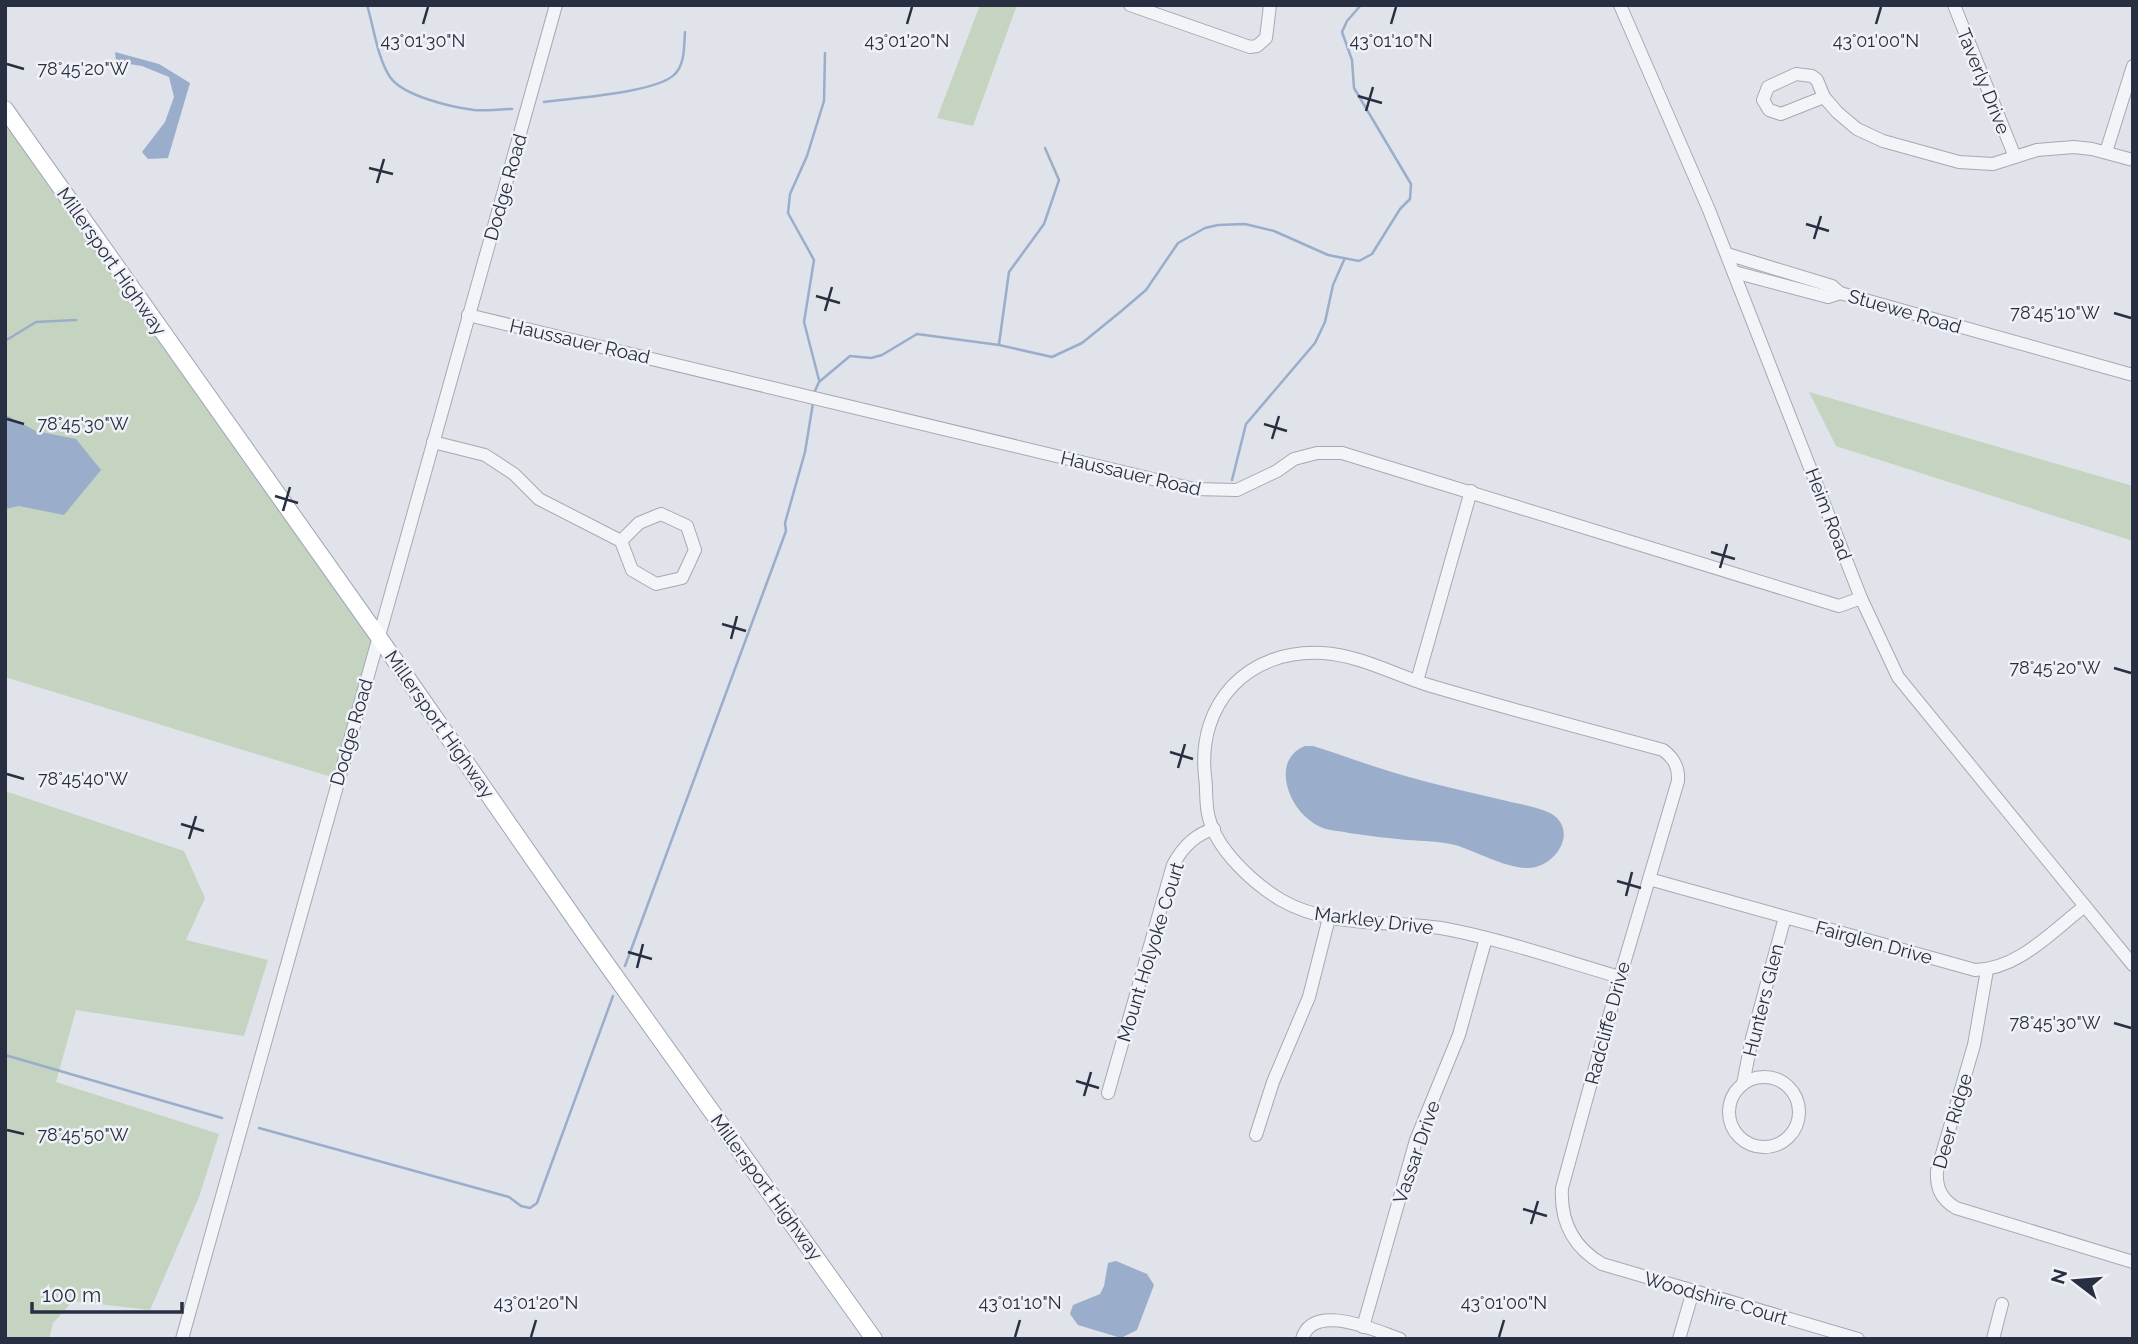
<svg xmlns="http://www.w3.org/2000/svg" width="2138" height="1344" font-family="Raleway,sans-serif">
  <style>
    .green { fill: #c4d4c1 }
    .water { fill: #9aadcb }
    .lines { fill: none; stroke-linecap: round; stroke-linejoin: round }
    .stream { stroke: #9aadcb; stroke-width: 2.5 }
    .minor-casing { stroke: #a5a9b4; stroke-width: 14 }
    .major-casing { stroke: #9fa6b6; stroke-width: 18 }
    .minor { stroke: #f3f4f8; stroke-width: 12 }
    .major { stroke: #fff; stroke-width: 16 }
    .ticks { fill: none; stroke: #282f42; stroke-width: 2.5 }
    .labels { text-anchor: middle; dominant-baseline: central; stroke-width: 5; stroke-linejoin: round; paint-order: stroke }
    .street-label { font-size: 19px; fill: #282f42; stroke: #f0f2f7 }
    .ticks-label { font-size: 18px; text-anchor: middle; fill: #282f42; stroke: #f0f2f7; stroke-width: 5; stroke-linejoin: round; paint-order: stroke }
  </style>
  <rect width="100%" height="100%" fill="#e0e3ea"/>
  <g class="green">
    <polygon points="980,5 1017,5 973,126 937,118"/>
    <polygon points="5,109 378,636 338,779 5,677"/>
    <polygon points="1809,392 2133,486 2133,541 1836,446"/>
    <polygon points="5,791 184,851 205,898 186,940 268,960 244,1036 76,1010 56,1082 219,1134 199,1197 150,1310 73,1301 53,1323 49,1339 5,1339"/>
  </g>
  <g class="water">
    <polygon points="115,52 159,64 190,83 168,158 148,159 142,152 165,122 174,97 169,77 142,66 116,62"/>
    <polygon points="8,416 36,431 76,439 101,470 64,515 19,506 5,509 5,417"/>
    <path d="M 1305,746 L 1313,746 C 1345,756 1376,768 1409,777 C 1441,786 1474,793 1507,801 C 1519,804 1549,809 1557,818 C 1574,836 1556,862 1536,867 C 1513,873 1477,851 1455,845 C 1440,841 1423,841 1407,840 C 1388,838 1369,836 1349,833 C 1341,831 1331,831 1323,828 C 1305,821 1291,803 1287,785 C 1283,768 1288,753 1305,746 Z"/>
    <polygon points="1116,1261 1147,1274 1154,1285 1137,1330 1121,1338 1078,1325 1070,1314 1073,1305 1100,1294 1104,1286 1108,1263"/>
  </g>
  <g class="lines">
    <g class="stream">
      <path d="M 367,5 C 374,28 377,57 390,77 C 403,96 451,107 474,110 C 486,111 500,109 512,109"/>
      <path d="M 544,102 C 572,98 657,93 675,74 C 685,64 684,46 685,32"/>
      <polyline points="5,341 36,322 76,320"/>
      <polyline points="999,344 1009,272 1044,224 1059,180 1045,148"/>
      <polyline points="819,380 804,322 814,260 788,213 790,194 807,156 824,101 825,53"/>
      <polyline points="814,393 819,382 850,356 871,358 882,355 917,334 999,345 1052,357 1082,343 1119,313 1146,290 1178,243 1205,228 1218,225 1245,224 1274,231 1328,255 1359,261 1372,254 1400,209 1410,199 1411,184 1354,88 1352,60 1342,32 1347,21 1361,5"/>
      <polyline points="1232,480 1246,424 1315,343 1325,322 1333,285 1344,260"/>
      <polyline points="625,966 786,531 785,523 805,452 813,403"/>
      <polyline points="5,1055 222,1118"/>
      <polyline points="259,1128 509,1197 521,1206 530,1208 537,1203 613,996"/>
    </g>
    <defs>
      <g id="minor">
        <polyline points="1130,5 1250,47 1257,46 1266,38 1270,5"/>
        <polyline points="1620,5 1709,210 1861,598 1898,677 2133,965"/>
        <polyline points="1954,5 2015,157"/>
        <polyline points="1824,97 1781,114 1769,110 1763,100 1768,87 1796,74 1812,76 1817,80 1824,97 1837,112 1857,129 1883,141 1959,162 1993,164 2037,150 2074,147 2092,149 2133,160"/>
        <polyline points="2106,152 2133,66"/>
        <polyline points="1727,254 1832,286 1840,293 2133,375"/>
        <polyline points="1734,272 1828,297 1840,293"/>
        <polyline points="468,315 1194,489 1237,490 1277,471 1294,459 1317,453 1342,453 1839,606 1861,598"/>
        <polyline points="433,442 485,455 514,474 539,499 621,541 632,570 656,584 682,578 695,550 687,526 661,514 639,523 621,541"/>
        <polyline points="1417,681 1471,491"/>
        <path d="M 1649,879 L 1975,970 C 2019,969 2052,931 2085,906"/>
        <path d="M 1987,970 L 1974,1045 L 1937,1171 C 1936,1188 1941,1199 1956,1208 L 2133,1262"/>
        <path d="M 1620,977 C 1561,960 1501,939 1441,928 C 1387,920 1330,928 1281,900 C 1253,883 1217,850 1209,818 C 1205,805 1207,789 1205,776 C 1197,703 1248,649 1322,653 C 1359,655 1393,674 1428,685 C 1506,708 1584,729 1663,750 C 1674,758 1679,767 1678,781 L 1620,977 L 1562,1188 C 1560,1222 1573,1247 1602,1264 L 1858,1339"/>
        <circle cx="1764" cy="1112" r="35"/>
        <polyline points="1743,1084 1752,1038 1785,917"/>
        <path d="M 1108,1093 L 1173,865 C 1182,848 1195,834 1214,829"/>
        <polyline points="1256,1135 1273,1082 1309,997 1329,918"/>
        <polyline points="1363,1327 1416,1140 1459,1035 1486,938"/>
        <polyline points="182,1339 556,5"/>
        <path d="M 1302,1339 C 1313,1301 1376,1331 1400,1339"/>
        <polyline points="1679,1339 1693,1291"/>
        <polyline points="1993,1339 2002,1304"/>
      </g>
      <polyline id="major" points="5,109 378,636 588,938 874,1339"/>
    </defs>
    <use href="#minor" class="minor-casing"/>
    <use href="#major" class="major-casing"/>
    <use href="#minor" class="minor"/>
    <use href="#major" class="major"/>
  </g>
  <path class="ticks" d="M 423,24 L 428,7M 907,24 L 912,7M 1391,24 L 1396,7M 1876,24 L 1881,7M 7,64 L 24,69M 1358,96 L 1382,103M 1366,111 L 1373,87M 369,168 L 393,174M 377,183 L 384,159M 1806,224 L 1829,231M 1814,239 L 1821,216M 816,296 L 840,303M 825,311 L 832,287M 2114,313 L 2131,318M 7,419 L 24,424M 1264,424 L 1287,431M 1272,439 L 1279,416M 275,496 L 298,503M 283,511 L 290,487M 1711,552 L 1735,559M 1720,568 L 1727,544M 722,624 L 746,631M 731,639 L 737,616M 2114,668 L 2131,673M 1170,752 L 1193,759M 1178,768 L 1185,744M 7,774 L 24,779M 181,824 L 204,831M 189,839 L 196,816M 1617,881 L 1641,888M 1626,896 L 1632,872M 628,952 L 652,959M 637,968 L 643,944M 2114,1023 L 2131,1028M 1076,1081 L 1099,1088M 1084,1096 L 1091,1072M 7,1130 L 24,1134M 1523,1209 L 1547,1216M 1531,1224 L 1538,1201M 531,1337 L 536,1320M 1015,1337 L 1020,1320M 1499,1337 L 1504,1320"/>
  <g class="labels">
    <g class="street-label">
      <text transform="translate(1984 81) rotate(68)">Taverly Drive</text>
      <text transform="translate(505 187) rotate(-74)">Dodge Road</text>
      <text transform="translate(112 261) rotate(55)">Millersport Highway</text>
      <text transform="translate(1905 311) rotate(16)">Stuewe Road</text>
      <text transform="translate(580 341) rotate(13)">Haussauer Road</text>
      <text transform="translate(1131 473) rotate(13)">Haussauer Road</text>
      <text transform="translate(1829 514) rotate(69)">Heim Road</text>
      <text transform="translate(440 724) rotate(55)">Millersport Highway</text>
      <text transform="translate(351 732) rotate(-74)">Dodge Road</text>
      <text transform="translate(1374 920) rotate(7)">Markley Drive</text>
      <text transform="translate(1874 942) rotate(15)">Fairglen Drive</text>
      <text transform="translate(1150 952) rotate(-73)">Mount Holyoke Court</text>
      <text transform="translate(1763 1000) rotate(-76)">Hunters Glen</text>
      <text transform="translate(1607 1023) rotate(-75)">Radcliffe Drive</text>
      <text transform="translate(1952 1121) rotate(-74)">Deer Ridge</text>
      <text transform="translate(1416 1152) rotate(-71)">Vassar Drive</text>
      <text transform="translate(767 1187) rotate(54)">Millersport Highway</text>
      <text transform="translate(1716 1298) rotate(16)">Woodshire Court</text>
    </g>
  </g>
  <g class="ticks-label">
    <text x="423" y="47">43°01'30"N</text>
    <text x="907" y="47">43°01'20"N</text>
    <text x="1391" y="47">43°01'10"N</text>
    <text x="1876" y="47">43°01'00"N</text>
    <text x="83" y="75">78°45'20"W</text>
    <text x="2055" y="319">78°45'10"W</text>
    <text x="83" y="430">78°45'30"W</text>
    <text x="2055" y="674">78°45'20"W</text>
    <text x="83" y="785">78°45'40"W</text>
    <text x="2055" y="1029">78°45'30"W</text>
    <text x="83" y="1141">78°45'50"W</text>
    <text x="536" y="1309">43°01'20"N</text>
    <text x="1020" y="1309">43°01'10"N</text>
    <text x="1504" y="1309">43°01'00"N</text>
  </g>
  <rect width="2138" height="1344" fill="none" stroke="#282f42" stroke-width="14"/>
  <g transform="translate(2075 1281) rotate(286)" stroke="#f0f2f7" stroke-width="5" paint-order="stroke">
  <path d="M0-5L12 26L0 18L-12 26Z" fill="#282f42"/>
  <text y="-10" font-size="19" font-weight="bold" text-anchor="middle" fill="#282f42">N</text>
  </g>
  <path d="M32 1302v10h150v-10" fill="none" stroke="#282f42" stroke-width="3.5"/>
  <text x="42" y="1302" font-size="21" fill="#282f42" stroke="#f0f2f7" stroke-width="5" paint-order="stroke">100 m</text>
</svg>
